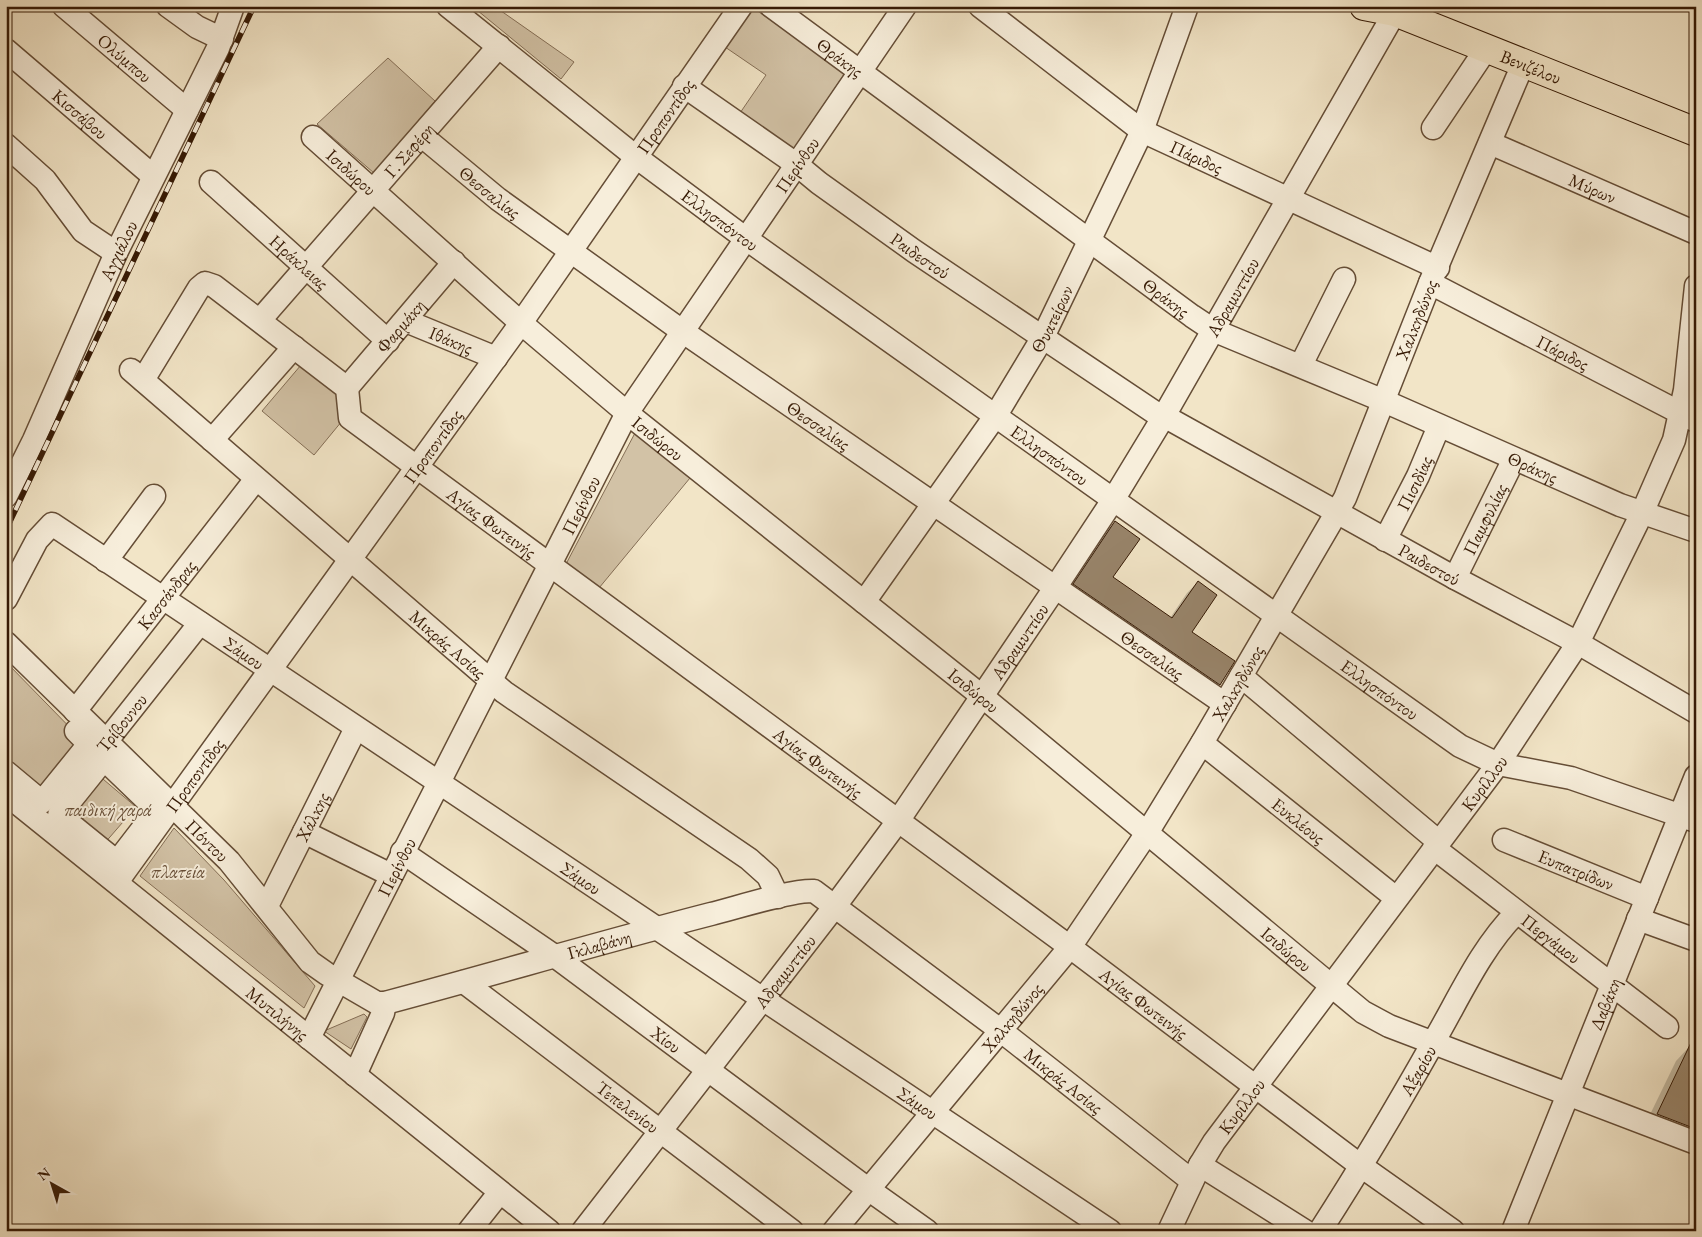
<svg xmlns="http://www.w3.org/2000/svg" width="1702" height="1237" font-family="'EB Garamond',serif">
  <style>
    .green { fill: #d2c2a6; stroke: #846e56 }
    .shadow { fill: #0003 }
    .building { fill: #98846a; stroke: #361a05 }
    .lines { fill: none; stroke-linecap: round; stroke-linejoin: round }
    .minor-casing { stroke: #654d36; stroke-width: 25 }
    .major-casing { stroke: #361a05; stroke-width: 30 }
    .minor { stroke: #f7eedb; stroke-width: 22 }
    .major { stroke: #f2e5c7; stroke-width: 28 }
    .rail-casing { stroke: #361a05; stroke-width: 5.5 }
    .rail { stroke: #f7eedb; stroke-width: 4; stroke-dasharray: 11; stroke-linecap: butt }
    .labels { text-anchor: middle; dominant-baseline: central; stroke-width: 4; stroke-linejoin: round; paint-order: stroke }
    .street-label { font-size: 18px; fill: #361a05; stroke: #f7eedb }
    .park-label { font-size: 18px; font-style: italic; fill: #654c35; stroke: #f7eedb }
  </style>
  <rect width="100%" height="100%" fill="#f2e5c7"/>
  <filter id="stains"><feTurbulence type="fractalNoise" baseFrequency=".004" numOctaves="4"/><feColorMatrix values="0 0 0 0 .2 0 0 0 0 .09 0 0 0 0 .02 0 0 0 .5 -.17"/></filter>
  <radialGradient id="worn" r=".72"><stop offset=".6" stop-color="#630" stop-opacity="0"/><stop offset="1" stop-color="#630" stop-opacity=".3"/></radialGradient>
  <g class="green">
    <polygon points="472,6 494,6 574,62 561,79"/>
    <polygon points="752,7 845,73 793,150 740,113 766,75 725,47"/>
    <polygon points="388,58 435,101 374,173 317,124"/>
    <polygon points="301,365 338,394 342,421 314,455 262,411"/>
    <polygon points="635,433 690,478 599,588 566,564"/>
    <polygon points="6,662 86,744 43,797 6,767"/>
    <polygon points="97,774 136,807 103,845 78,825 88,812 74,801"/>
    <polygon points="174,828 224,880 315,986 304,1008 140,876"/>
    <polygon points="364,1014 367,1017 351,1049 324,1031"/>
  </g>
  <g class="shadow">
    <polygon points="1115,523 1112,577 1170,618 1187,593 1198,582 1191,632 1219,684 1208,695 1063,595 1104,533"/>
    <polygon points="1690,1046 1696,1049 1696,1151 1643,1129 1676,1061"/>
  </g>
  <g class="building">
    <polygon points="1115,521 1140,539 1113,577 1172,618 1198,581 1217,595 1192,632 1235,661 1220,685 1073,584"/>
    <polygon points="1696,1032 1696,1129 1657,1114"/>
  </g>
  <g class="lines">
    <defs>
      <g id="minor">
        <path id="s1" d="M 64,6 L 187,110"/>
        <polyline points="168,6 197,27 222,39"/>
        <path id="s2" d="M 448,6 L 636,157 L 745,238 L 1460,746 L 1498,764 L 1571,778 L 1696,821"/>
        <path id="s3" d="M 771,6 L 1192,316 L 1213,330 L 1384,401 L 1620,505 L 1696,531"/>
        <path id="s4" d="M 980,6 L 1142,131 L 1438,268"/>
        <path id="s5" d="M 6,50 L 153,176"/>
        <path id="s6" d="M 684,86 L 796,164 L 819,183 L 914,251 L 1163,418"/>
        <polyline points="1433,128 1486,49"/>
        <path id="s7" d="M 422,136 L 498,199 L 682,331 L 1225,704"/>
        <path id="s8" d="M 313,137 L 521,323 L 627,413 L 983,697 L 1363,1012 L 1389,1026 L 1696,1143"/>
        <path id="s9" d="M 1490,143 L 1696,233"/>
        <polyline points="6,145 45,180 83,231 116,253"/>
        <path id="s10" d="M 211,182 L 388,341"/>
        <path id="s11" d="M 1430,283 L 1696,421"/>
        <path id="s12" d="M 260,320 L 499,46"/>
        <path id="s13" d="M 406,321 L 496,358"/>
        <polyline points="1301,365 1344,279"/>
        <path id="s14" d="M 131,370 L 504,692 L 749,859 L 768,876 L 778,897"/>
        <path id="s15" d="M 143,380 L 199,288 L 205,283 L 214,286 L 347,388 L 350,418 L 1070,947 L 1361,1166 L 1453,1231"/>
        <path id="s16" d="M 347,388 L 454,262"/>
        <path id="s17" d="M 1164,416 L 1455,578 L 1578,643 L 1696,712"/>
        <polyline points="212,440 294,347"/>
        <path id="s18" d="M 6,496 L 34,440 L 116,253 L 218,48 L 233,6"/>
        <path id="s19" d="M 1385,540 L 1418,476 L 1439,426"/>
        <polyline points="106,561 154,496"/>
        <path id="s20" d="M 1455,578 L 1514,459"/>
        <path id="s21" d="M 6,599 L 37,540 L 52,524 L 1110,1231"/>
        <path id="s22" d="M 864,602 L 996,415 L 1043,337 L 1142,131 L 1187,6"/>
        <path id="s23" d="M 6,643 L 229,861 L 310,962 L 327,974 L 377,1003 L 385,1003 C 494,974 602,942 711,914 C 736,908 790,890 814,891 L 1000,1030 L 1192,1181"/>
        <polyline points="1241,676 1439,842"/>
        <path id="s24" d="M 75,711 L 256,479"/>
        <path id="s25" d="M 1202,743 L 1396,898"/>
        <path id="s26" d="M 97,753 L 200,623"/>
        <polygon points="104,759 157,810 117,862 59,815"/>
        <polyline points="6,772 42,802 89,744 76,731"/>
        <path id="s27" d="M 6,794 L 549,1231"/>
        <polyline points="304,832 391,875"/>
        <path id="s28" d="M 1504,840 L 1647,898"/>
        <path id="s29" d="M 1434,848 L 1667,1027"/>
        <path id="s30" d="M 402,852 L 556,957 L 868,1189 L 927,1231"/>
        <path id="s31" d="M 117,882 L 521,323 L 741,6"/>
        <path id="s32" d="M 267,906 L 356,728"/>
        <polyline points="1638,919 1696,940"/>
        <path id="s33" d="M 464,982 L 792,1231"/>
        <path id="s34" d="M 309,1038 L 627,413 L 905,6"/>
        <polyline points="355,1075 383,1013 385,1003"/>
        <polyline points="1200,1165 1305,1231"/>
        <polyline points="469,1231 500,1192"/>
        <path id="s35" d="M 583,1231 L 835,906 L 898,821 L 1055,588 L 1113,500 L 1164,416 L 1395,12"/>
        <path id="s36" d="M 834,1231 L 1070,947 L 1147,833 L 1202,743 L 1345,498 L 1430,283 L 1523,64"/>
        <path id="s37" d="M 1169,1231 L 1200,1165 L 1214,1142 L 1498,764 L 1578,643 L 1643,511 L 1674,440 L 1685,390 L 1696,286"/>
        <path id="s38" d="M 1320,1231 C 1360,1169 1398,1105 1434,1041 C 1459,998 1481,948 1516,913"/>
        <path id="s39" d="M 1513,1231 L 1696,776"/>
      </g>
      <g id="major">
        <path id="s40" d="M 1364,6 L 1395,12 L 1696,132"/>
      </g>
    </defs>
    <use href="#minor" class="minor-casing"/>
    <use href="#major" class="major-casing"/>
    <use href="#minor" class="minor"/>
    <use href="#major" class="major"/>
    <defs>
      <polyline id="rail" points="6,530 254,6"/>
    </defs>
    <use href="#rail" class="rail-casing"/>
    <use href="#rail" class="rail"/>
  </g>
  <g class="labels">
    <g class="street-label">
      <text stroke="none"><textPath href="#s3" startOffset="86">Θράκης</textPath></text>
      <text stroke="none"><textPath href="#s1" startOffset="80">Ολύμπου</textPath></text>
      <text stroke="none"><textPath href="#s40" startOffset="178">Βενιζέλου</textPath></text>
      <text stroke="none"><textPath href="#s5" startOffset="98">Κισσάβου</textPath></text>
      <text stroke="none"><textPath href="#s31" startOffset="942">Προποντίδος</textPath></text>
      <text stroke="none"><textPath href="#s12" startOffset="226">Γ. Σεφέρη</textPath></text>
      <text stroke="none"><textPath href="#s4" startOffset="265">Πάριδος</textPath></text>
      <text stroke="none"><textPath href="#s34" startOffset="1002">Περίνθου</textPath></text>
      <text stroke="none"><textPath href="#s8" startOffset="52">Ισιδώρου</textPath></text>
      <text stroke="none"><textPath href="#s9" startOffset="112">Μύρων</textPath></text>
      <text stroke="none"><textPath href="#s7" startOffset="88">Θεσσαλίας</textPath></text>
      <text stroke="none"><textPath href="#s2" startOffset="346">Ελλησπόντου</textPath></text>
      <text stroke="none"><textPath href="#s18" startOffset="270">Αγχιάλου</textPath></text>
      <text stroke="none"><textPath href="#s6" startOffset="291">Ραιδεστού</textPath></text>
      <text stroke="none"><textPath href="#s10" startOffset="119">Ηράκλειας</textPath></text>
      <text stroke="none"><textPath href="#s3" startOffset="491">Θράκης</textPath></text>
      <text stroke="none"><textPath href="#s35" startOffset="1139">Αδραμυττίου</textPath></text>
      <text stroke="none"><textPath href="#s22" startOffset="340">Θυατείρων</textPath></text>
      <text stroke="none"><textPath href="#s36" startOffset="1088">Χαλκηδώνος</textPath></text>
      <text stroke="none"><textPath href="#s16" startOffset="82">Φαρμάκη</textPath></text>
      <text stroke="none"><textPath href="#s13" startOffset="49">Ιθάκης</textPath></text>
      <text stroke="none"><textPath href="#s11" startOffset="150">Πάριδος</textPath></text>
      <text stroke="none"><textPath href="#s7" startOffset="491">Θεσσαλίας</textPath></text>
      <text stroke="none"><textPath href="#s8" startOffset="458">Ισιδώρου</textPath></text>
      <text stroke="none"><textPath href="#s31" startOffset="538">Προποντίδος</textPath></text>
      <text stroke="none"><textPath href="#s2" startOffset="751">Ελλησπόντου</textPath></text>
      <text stroke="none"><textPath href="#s3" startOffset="896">Θράκης</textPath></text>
      <text stroke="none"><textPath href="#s19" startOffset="64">Πισιδίας</textPath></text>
      <text stroke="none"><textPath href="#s34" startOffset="598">Περίνθου</textPath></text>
      <text stroke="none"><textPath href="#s20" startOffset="66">Παμφυλίας</textPath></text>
      <text stroke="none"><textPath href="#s15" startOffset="499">Αγίας Φωτεινής</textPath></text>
      <text stroke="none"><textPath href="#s17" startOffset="304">Ραιδεστού</textPath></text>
      <text stroke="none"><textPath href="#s24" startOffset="148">Κασσάνδρας</textPath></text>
      <text stroke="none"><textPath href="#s35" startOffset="734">Αδραμυττίου</textPath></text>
      <text stroke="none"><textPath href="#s14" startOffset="419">Μικράς Ασίας</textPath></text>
      <text stroke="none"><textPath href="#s21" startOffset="320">Σάμου</textPath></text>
      <text stroke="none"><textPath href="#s7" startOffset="896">Θεσσαλίας</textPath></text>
      <text stroke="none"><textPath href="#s36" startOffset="682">Χαλκηδώνος</textPath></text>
      <text stroke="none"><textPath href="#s2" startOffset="1156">Ελλησπόντου</textPath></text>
      <text stroke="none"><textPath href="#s8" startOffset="862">Ισιδώρου</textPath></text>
      <text stroke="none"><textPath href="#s26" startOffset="39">Τρίβουνου</textPath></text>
      <text stroke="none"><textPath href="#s15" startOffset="904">Αγίας Φωτεινής</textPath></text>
      <text stroke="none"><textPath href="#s31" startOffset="132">Προποντίδος</textPath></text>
      <text stroke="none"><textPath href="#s37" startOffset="549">Κυρίλλου</textPath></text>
      <text stroke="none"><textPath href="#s32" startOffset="100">Χάλκης</textPath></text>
      <text stroke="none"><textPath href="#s25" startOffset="124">Ευκλέους</textPath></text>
      <text stroke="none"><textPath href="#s23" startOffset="282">Πόντου</textPath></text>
      <text stroke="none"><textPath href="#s34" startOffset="192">Περίνθου</textPath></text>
      <text stroke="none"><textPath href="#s28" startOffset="78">Ευπατρίδων</textPath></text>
      <text stroke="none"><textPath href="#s21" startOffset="725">Σάμου</textPath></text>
      <text stroke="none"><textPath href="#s29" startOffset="148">Περγάμου</textPath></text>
      <text stroke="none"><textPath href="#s23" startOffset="750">Γκλαβάνη</textPath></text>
      <text stroke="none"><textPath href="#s8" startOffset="1268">Ισιδώρου</textPath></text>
      <text stroke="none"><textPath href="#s35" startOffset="329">Αδραμυττίου</textPath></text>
      <text stroke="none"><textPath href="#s15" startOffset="1309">Αγίας Φωτεινής</textPath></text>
      <text stroke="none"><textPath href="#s39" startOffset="245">Δαβάκη</textPath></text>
      <text stroke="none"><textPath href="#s27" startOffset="349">Μυτιλήνης</textPath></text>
      <text stroke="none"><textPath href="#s36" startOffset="278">Χαλκηδώνος</textPath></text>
      <text stroke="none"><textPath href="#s30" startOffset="324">Χίου</textPath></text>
      <text stroke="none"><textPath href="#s38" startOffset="188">Αξαρίου</textPath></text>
      <text stroke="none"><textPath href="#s23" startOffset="1285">Μικράς Ασίας</textPath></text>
      <text stroke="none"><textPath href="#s21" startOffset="1130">Σάμου</textPath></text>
      <text stroke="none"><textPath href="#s33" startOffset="206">Τεπελενίου</textPath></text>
      <text stroke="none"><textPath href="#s37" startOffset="145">Κυρίλλου</textPath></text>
    </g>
    <g class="park-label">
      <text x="108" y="809">παιδική χαρά</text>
      <text x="178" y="871">πλατεία</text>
    </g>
  </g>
  <rect width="1702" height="1237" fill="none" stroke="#f2e5c7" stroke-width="25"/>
  <rect x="8" y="8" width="1687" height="1222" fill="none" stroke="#361a05" stroke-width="2.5"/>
  <rect x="12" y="12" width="1677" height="1212" fill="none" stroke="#361a05"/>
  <g transform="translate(52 1184) rotate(321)" stroke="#f7eedb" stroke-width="4" paint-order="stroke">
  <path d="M0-4L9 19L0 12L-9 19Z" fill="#361a05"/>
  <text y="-8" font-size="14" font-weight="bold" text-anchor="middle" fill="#361a05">N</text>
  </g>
  <rect width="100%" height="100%" filter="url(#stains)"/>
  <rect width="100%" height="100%" fill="url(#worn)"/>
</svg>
